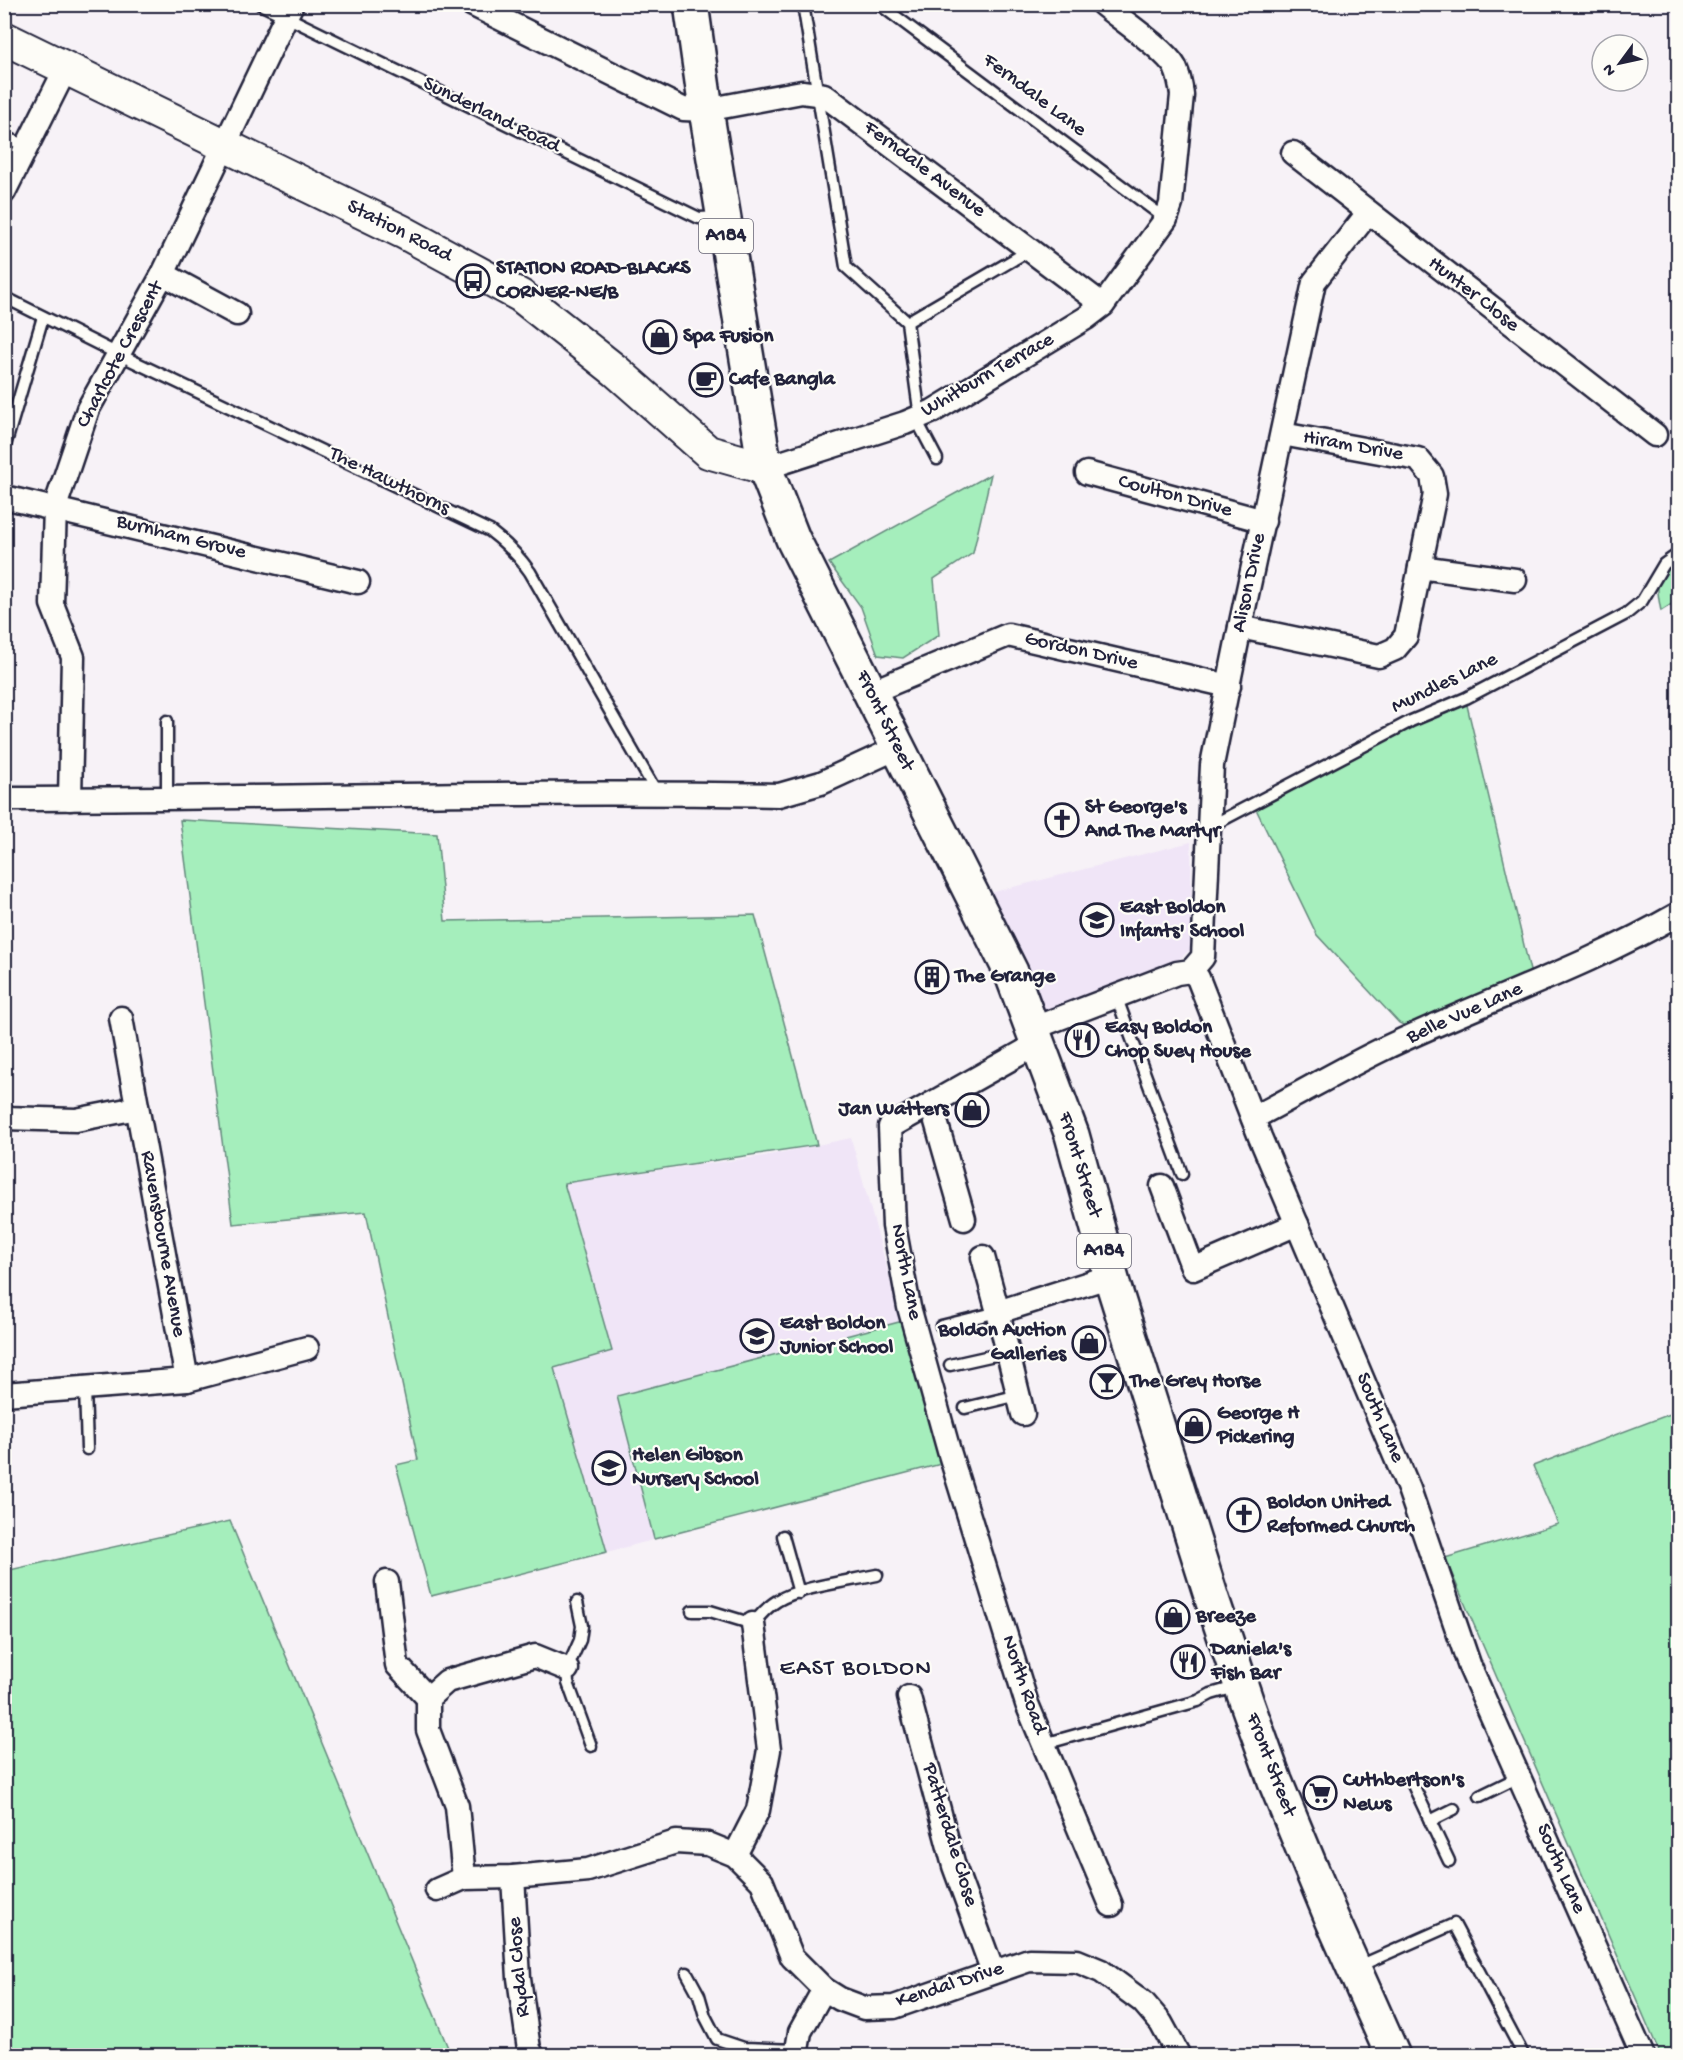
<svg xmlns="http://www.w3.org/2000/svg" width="1683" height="2060" font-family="'Gochi Hand',sans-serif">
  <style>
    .built { fill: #f0e5f7 }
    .green { fill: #a5eebc; stroke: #64887c; stroke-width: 1.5 }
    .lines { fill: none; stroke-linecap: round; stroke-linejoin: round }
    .service-casing { stroke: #22223b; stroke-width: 15 }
    .minor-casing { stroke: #22223b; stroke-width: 27 }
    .secondary-casing { stroke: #22223b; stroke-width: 36 }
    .primary-casing { stroke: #22223b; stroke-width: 38 }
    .service { stroke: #fdfcf7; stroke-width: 10 }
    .minor { stroke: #fdfcf7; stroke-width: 22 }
    .secondary { stroke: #fdfcf7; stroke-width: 32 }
    .primary { stroke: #fdfcf7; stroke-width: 33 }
    .labels { text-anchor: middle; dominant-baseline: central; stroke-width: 4.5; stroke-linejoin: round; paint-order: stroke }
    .shield { fill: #fdfcf7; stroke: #646373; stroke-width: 1.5 }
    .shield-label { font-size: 20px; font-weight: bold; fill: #22223b }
    .street-label { font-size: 21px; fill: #22223b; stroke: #fdfcf7 }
    .poi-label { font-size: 21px; font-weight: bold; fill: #22223b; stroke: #fdfcf7; text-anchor: start }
    .quarter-label { font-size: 24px; letter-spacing: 1.5px; fill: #22223b; stroke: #fdfcf7 }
  </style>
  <rect width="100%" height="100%" fill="#f7f2f7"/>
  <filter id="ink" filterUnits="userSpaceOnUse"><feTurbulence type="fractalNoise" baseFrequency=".0167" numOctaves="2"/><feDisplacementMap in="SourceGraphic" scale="12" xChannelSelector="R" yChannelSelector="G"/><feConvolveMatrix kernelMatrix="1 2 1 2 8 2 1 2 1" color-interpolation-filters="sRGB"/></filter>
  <g filter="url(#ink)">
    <g class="built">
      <polygon points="1191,842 1192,948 1169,968 1046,1017 990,893"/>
      <polygon points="851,1138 941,1464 607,1552 553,1368 612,1350 564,1183 764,1156"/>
    </g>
    <g class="green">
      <polygon points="991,474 973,553 934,579 939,635 903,658 878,655 861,607 829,563"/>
      <path d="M 1678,557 L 1678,600 L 1661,611 C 1656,585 1654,573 1678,557 Z"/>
      <polygon points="1466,701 1532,979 1412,1029 1399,1023 1317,935 1256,809 1258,803 1410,726"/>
      <polygon points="180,820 437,834 445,921 755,915 817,1145 564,1183 612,1351 554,1368 607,1552 431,1596 396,1465 418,1460 366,1212 233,1224"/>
      <polygon points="903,1321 941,1464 654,1539 617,1396"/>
      <polygon points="1678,1411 1678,2055 1661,2056 1445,1558 1558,1524 1533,1466"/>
      <polygon points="230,1521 451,2055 5,2055 5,1571"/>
    </g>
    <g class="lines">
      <defs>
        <g id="service">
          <polyline points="260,4 699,218 721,217"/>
          <polyline points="803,4 846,267 907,322 920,417"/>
          <polyline points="879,4 1166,219"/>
          <polyline points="4,136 27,147"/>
          <path d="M 4,297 L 118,354 L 490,531 C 506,543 518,555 530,572 L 657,793"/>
          <polyline points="907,322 1030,250"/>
          <polyline points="916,419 937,459"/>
          <polyline points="4,449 43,317"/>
          <polyline points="167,798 167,721"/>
          <polyline points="1209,827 1411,721 1466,698 1626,614 1642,601 1664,564 1678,554"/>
          <polyline points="1116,996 1182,1174"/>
          <polyline points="941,1326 998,1312"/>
          <polyline points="950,1365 1008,1352"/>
          <polyline points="85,1388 87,1449"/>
          <polyline points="965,1408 1019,1395"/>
          <polyline points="783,1536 799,1593"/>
          <polyline points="577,1602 582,1626 580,1640 567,1669 568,1683 591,1746"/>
          <path d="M 692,1611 L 710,1611 L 753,1624 C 760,1615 767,1607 777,1601 C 799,1587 850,1581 877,1575"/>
          <polyline points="1044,1744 1198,1701 1211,1694 1239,1686"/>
          <polyline points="1413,1785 1449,1861"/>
          <polyline points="1480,1796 1519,1777"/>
          <polyline points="1430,1821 1454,1809"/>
          <polyline points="1357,1967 1454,1924 1524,2056"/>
          <polyline points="687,1973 699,1995 705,2016 717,2039 744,2048 797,2050"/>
        </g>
        <g id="minor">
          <polyline points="471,4 683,109 706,110 802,92 824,95 1103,305"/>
          <polyline points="1293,153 1655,435"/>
          <polyline points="4,192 66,68"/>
          <polyline points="163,274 237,314"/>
          <path d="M 765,468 L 905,423 L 933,411 L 1086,318 L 1103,305 L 1166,219 L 1171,204 L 1182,95 C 1181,86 1179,76 1175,67 C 1165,49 1120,19 1102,4"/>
          <polyline points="1087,473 1264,521"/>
          <polyline points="4,497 358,582"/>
          <polyline points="1420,567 1515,580"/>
          <polyline points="1240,627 1379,656 1395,649 1406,636 1435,494 1432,476 1418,459 1282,434"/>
          <polyline points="871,692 1008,635 1229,686"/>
          <path d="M 4,799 C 263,799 521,790 779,795 L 821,783 L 897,748"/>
          <polyline points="70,799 73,657 52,604 55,507 88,409 163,274 292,4"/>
          <polyline points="1191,971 1198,978 1260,1137 1409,1489 1470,1667 1643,2056"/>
          <polyline points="1191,971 1203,957 1212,765 1240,627 1314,282 1368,213"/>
          <polyline points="121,1018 187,1380"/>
          <polyline points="1034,1028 1177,973 1191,971"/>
          <polyline points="1039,1043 890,1127 894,1226 909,1307 949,1451 1027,1704 1111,1905"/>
          <polyline points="931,1104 964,1219"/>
          <polyline points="4,1118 76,1120 137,1108"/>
          <path d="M 1253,1118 C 1296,1096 1338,1071 1381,1050 C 1479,1003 1584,968 1678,914"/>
          <polyline points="1162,1186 1193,1269 1297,1224"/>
          <polyline points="983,1257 998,1312"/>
          <polyline points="4,1394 187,1380 307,1348"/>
          <polyline points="1023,1414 998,1312 1111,1276"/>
          <polyline points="387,1582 397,1665 428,1698"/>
          <polyline points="909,1697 954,1866 993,1972"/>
          <polyline points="735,1855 758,1810 769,1750 753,1624"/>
          <polyline points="513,1877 519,1978 529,2049 533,2056"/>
          <polyline points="464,1878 457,1806 428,1730 428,1698 447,1681 535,1656 567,1669"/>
          <polyline points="437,1890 464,1878 513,1877 588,1870 676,1842 708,1844 735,1855 762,1882 792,1957 824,1989 840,1999 864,2008 894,2007 1029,1960 1077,1961 1101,1971 1143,2002 1161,2023 1179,2056"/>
          <polyline points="796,2056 800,2032 824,1989"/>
        </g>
        <polyline id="secondary" points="4,38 403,232 521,296 616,371 708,452 765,468"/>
        <polyline id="primary" points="691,4 706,110 765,468 793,539 1011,972 1072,1135 1114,1287 1212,1599 1247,1703 1275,1781 1332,1919 1393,2056"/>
      </defs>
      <use href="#service" class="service-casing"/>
      <use href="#minor" class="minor-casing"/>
      <use href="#secondary" class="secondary-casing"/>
      <use href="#primary" class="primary-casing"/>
      <use href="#service" class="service"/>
      <use href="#minor" class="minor"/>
      <use href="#secondary" class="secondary"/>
      <use href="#primary" class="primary"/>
    </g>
  </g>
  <defs>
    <symbol id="bus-ring" viewBox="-11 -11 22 22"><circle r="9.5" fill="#fdfcf7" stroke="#22223b" stroke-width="1.5"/><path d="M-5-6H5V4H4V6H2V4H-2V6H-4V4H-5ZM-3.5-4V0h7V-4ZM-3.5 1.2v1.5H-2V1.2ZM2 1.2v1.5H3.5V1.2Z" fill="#22223b"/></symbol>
    <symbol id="shop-ring" viewBox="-11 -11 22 22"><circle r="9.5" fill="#fdfcf7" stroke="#22223b" stroke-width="1.5"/><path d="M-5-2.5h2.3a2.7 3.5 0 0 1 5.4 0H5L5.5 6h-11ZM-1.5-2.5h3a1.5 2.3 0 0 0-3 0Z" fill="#22223b"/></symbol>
    <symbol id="cafe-ring" viewBox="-11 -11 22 22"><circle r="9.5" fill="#fdfcf7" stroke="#22223b" stroke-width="1.5"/><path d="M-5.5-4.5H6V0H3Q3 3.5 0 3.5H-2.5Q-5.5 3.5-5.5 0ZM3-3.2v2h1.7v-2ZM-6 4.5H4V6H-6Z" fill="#22223b"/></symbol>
    <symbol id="church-ring" viewBox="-11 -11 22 22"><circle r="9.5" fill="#fdfcf7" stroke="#22223b" stroke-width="1.5"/><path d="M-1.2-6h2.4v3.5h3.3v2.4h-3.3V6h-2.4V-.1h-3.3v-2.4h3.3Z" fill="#22223b"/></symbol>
    <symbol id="school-ring" viewBox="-11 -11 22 22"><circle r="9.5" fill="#fdfcf7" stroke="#22223b" stroke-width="1.5"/><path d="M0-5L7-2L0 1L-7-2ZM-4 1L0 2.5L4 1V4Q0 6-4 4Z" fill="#22223b"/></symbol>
    <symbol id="building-ring" viewBox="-11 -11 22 22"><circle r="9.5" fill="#fdfcf7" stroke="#22223b" stroke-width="1.5"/><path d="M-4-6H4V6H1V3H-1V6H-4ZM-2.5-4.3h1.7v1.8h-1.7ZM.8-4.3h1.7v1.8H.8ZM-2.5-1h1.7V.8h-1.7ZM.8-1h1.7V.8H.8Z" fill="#22223b"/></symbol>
    <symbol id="restaurant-ring" viewBox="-11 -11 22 22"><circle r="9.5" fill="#fdfcf7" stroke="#22223b" stroke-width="1.5"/><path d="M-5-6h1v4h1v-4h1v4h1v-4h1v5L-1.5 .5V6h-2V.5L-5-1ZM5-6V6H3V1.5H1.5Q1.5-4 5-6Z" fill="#22223b"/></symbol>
    <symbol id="bar-ring" viewBox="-11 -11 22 22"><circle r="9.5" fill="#fdfcf7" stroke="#22223b" stroke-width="1.5"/><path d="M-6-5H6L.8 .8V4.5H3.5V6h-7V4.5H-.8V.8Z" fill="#22223b"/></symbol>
    <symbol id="supermarket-ring" viewBox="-11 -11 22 22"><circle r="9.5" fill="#fdfcf7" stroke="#22223b" stroke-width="1.5"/><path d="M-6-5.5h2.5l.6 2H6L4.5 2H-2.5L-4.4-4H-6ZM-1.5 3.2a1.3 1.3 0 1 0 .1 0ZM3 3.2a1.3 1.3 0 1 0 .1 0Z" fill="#22223b"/></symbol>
  </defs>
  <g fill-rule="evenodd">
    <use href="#bus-ring" x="454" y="262" width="38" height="38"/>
    <use href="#shop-ring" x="641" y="318" width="38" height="38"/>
    <use href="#cafe-ring" x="687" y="361" width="38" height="38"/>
    <use href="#church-ring" x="1043" y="801" width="38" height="38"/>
    <use href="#school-ring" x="1078" y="901" width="38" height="38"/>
    <use href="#building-ring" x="913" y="958" width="38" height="38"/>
    <use href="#restaurant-ring" x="1063" y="1021" width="38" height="38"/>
    <use href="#shop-ring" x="953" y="1091" width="38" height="38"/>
    <use href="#school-ring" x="738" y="1317" width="38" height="38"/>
    <use href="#shop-ring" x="1070" y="1324" width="38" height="38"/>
    <use href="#bar-ring" x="1088" y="1363" width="38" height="38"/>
    <use href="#shop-ring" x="1175" y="1407" width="38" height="38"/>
    <use href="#school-ring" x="590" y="1449" width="38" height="38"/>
    <use href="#church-ring" x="1225" y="1496" width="38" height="38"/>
    <use href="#shop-ring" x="1154" y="1598" width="38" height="38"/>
    <use href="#restaurant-ring" x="1169" y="1643" width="38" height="38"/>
    <use href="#supermarket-ring" x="1301" y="1774" width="38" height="38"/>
  </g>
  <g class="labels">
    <g class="shield">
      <rect x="699" y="219" width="54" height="34" rx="4.5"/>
      <rect x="1077" y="1234" width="54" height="34" rx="4.5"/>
    </g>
    <g class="shield-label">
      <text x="726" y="236">A184</text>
      <text x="1104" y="1251">A184</text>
    </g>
    <g class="street-label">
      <text transform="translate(1034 96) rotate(37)">Ferndale Lane</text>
      <text transform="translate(491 116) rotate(26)">Sunderland Road</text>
      <text transform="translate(924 170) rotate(37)">Ferndale Avenue</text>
      <text transform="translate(399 232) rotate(27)">Station Road</text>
      <text transform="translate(1473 295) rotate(38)">Hunter Close</text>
      <text transform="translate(121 355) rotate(-62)">Charlcote Crescent</text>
      <text transform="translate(988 376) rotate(-30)">Whitburn Terrace</text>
      <text transform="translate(1353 447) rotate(10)">Hiram Drive</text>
      <text transform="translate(389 482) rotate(26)">The Hawthorns</text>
      <text transform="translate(1175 497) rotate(15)">Coulton Drive</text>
      <text transform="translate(181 538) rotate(14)">Burnham Grove</text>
      <text transform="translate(1250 583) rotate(-78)">Alison Drive</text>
      <text transform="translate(1081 652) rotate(13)">Gordon Drive</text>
      <text transform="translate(1445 684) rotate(-26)">Mundles Lane</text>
      <text transform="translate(884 721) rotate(64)">Front Street</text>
      <text transform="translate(1465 1014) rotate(-24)">Belle Vue Lane</text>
      <text transform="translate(1079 1165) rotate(73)">Front Street</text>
      <text transform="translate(162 1244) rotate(80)">Ravensbourne Avenue</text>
      <text transform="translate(905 1272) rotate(79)">North Lane</text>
      <text transform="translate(1379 1418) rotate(67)">South Lane</text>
      <text transform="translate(1023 1685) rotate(71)">North Road</text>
      <text transform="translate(1270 1765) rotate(69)">Front Street</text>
      <text transform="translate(949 1835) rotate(73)">Patterdale Close</text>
      <text transform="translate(1560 1869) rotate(66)">South Lane</text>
      <text transform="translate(520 1967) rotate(-95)">Rydal Close</text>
      <text transform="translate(950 1986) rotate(-18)">Kendal Drive</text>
    </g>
    <g class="poi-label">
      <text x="496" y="269">STATION ROAD-BLACKS<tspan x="496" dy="24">CORNER-NE/B</tspan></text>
      <text x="683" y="337">Spa Fusion</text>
      <text x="729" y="380">Cafe Bangla</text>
      <text x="1085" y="808">St George's<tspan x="1085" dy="24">And The Martyr</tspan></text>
      <text x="1120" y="908">East Boldon<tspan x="1120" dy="24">Infants' School</tspan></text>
      <text x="955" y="977">The Grange</text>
      <text x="1105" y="1028">Easy Boldon<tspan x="1105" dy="24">Chop Suey House</tspan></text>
      <text x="949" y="1110" text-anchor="end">Jan Watters</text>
      <text x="780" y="1324">East Boldon<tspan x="780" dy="24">Junior School</tspan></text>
      <text x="1066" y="1331" text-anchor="end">Boldon Auction<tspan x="1066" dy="24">Galleries</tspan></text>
      <text x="1130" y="1382">The Grey Horse</text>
      <text x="1217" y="1414">George H<tspan x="1217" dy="24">Pickering</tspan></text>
      <text x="632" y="1456">Helen Gibson<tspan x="632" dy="24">Nursery School</tspan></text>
      <text x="1267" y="1503">Boldon United<tspan x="1267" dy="24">Reformed Church</tspan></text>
      <text x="1196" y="1617">Breeze</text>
      <text x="1211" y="1650">Daniela's<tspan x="1211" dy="24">Fish Bar</tspan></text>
      <text x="1343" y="1781">Cuthbertson's<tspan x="1343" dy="24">News</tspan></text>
    </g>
    <g class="quarter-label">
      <text x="856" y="1669">EAST BOLDON</text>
    </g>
  </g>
  <rect width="1683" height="2060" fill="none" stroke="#fdfcf7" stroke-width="24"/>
  <rect x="12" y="12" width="1659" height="2036" fill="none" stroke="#22223b" stroke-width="2" filter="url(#ink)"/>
  <g transform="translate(1620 63) rotate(237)"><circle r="28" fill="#fdfcf7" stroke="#a5a5ac" stroke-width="1.5"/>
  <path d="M0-4.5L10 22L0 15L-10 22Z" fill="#22223b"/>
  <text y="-9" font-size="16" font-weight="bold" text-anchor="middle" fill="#22223b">N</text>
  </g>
</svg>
